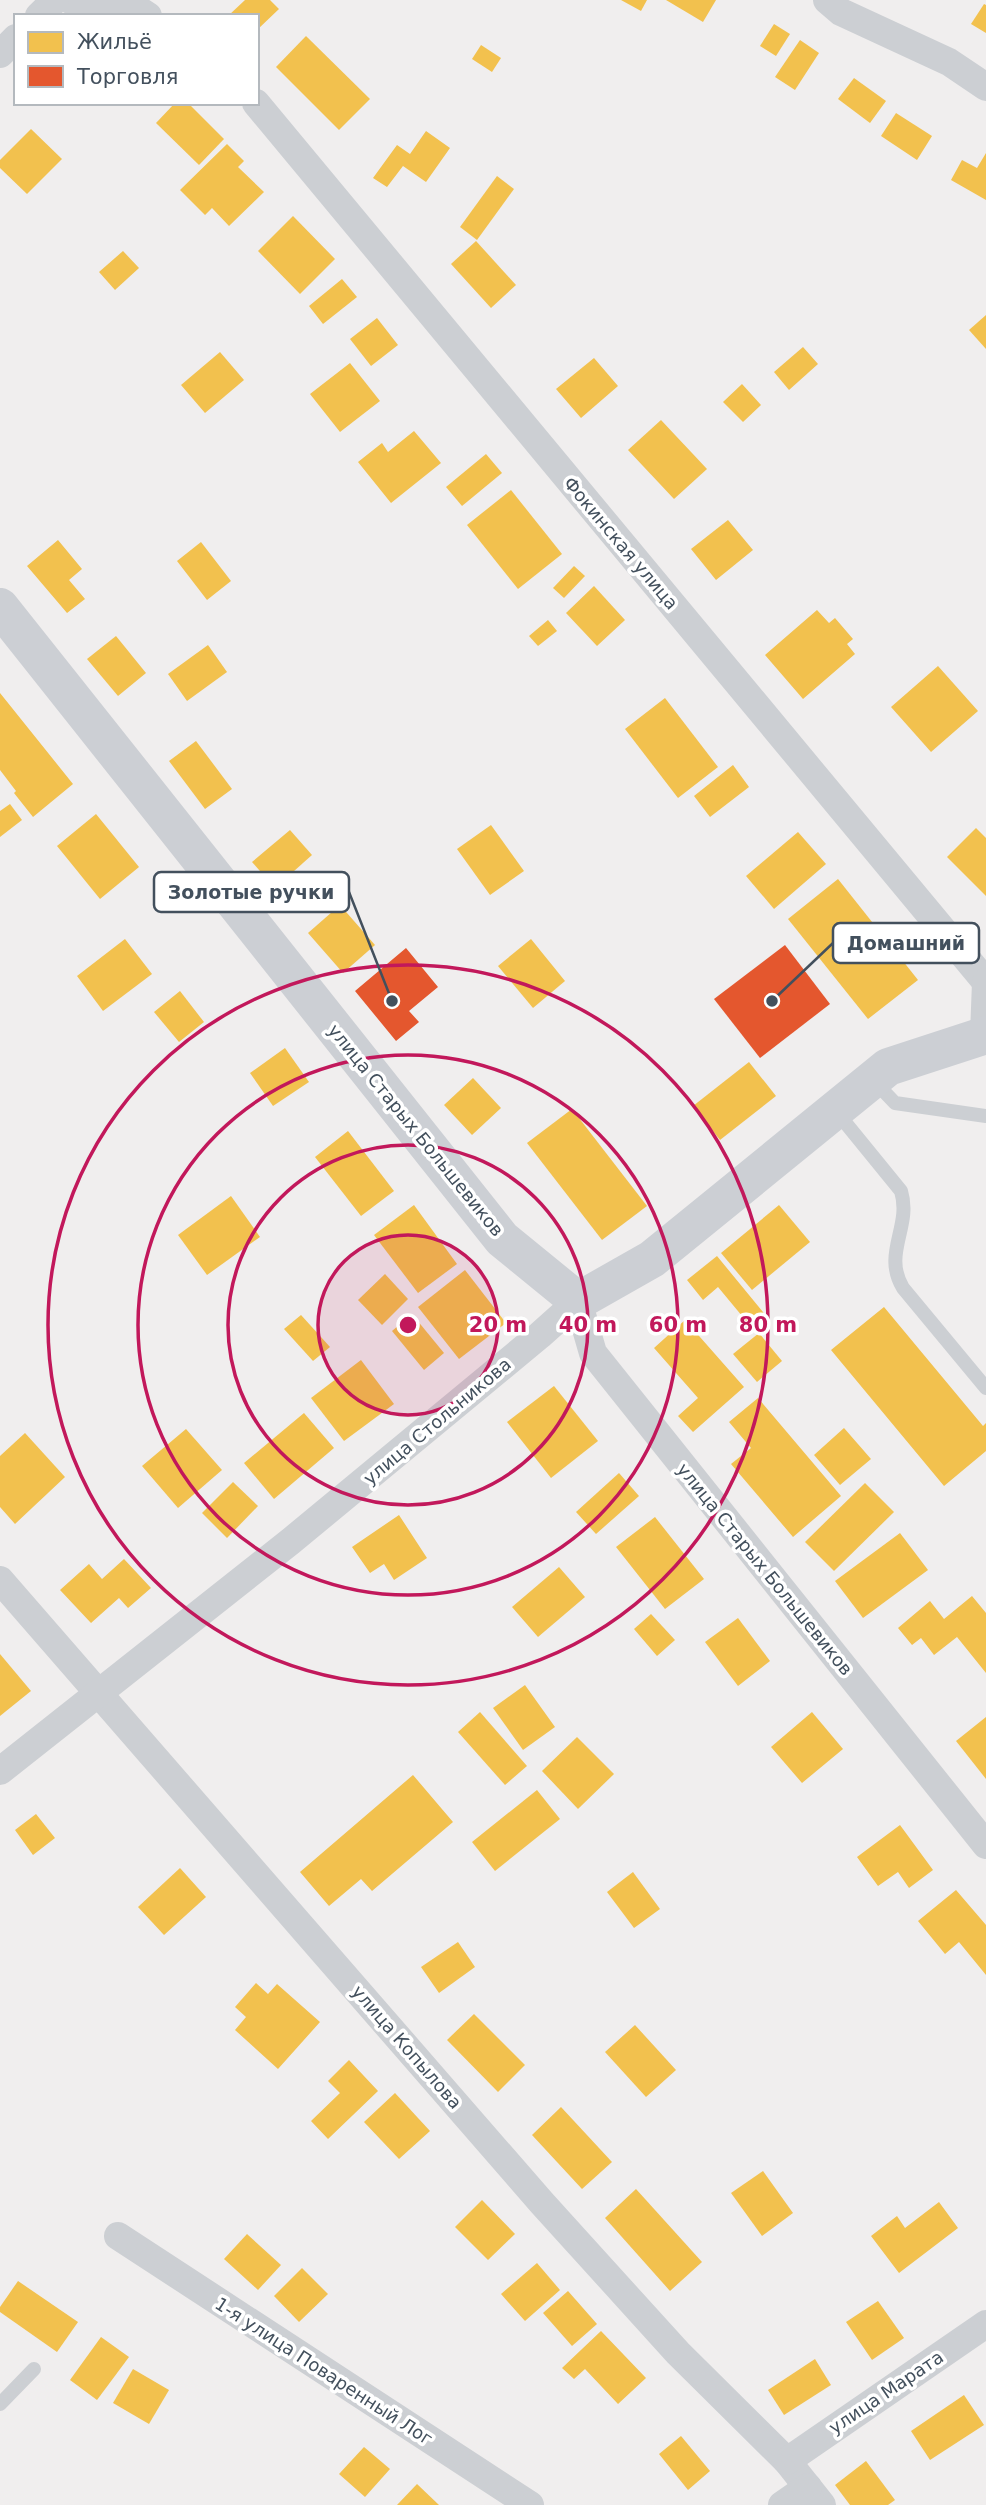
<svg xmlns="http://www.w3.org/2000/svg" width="986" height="2505" font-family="'DejaVu Sans',sans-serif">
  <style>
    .homes { fill: #f2c14e }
    .shops { fill: #e4572e }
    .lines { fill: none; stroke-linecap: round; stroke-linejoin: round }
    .lane { stroke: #cccfd3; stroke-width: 14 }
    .street { stroke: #cccfd3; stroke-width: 28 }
    .secondary { stroke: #cccfd4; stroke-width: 38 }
    .ring { fill: none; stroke: #c2185b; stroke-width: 3.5 }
    .labels { text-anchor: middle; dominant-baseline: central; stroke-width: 7; stroke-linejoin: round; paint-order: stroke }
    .street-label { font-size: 18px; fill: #43505d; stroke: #fff }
    .centre { fill: #c2185b; stroke: #fff; stroke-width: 3.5 }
    .ring-label { font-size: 21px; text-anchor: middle; font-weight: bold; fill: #c2185b; stroke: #fff; stroke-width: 7; stroke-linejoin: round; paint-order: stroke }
    .leader { fill: none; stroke: #43505d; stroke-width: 2.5 }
    .callout-dot { fill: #43505d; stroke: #fff; stroke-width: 2.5 }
    .callout { fill: #fff; stroke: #43505d; stroke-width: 2.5 }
    .callout-label { font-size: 19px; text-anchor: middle; font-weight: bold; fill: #43505d }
  </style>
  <rect width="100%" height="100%" fill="#f0eeee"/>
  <g class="homes">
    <polygon points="245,0 270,0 279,9 257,30 257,16 228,16"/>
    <polygon points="621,0 647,0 641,11"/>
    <polygon points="666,0 716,0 703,22"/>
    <polygon points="984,4 986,5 986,33 971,24"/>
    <polygon points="774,24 790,34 776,56 760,46"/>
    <polygon points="306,36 370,99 339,130 276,67"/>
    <polygon points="800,40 819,53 795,90 775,77"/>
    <polygon points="481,45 501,58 492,72 472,59"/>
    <polygon points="854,78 886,101 870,123 838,99"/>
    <polygon points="175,103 188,103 224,139 199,165 156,123"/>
    <polygon points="896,113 932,136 917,160 881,136"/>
    <polygon points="31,129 62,159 27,194 0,168 0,160"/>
    <polygon points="426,131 450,148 426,182 403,166 387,187 373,178 397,145 410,154"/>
    <polygon points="227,144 244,161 238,167 264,192 229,226 212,208 205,215 180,190"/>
    <polygon points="986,153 986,200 951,180 962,160 977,168"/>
    <polygon points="497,176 514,189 477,240 460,227"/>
    <polygon points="293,216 335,259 300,294 258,251"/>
    <polygon points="476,241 516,285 491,308 451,264"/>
    <polygon points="123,251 139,268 115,290 99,272"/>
    <polygon points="342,279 357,297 323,324 309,306"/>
    <polygon points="986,315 986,349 969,330"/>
    <polygon points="377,318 398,345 371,366 350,339"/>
    <polygon points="803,347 818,364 789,390 774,372"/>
    <polygon points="220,352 244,380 205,413 181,385"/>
    <polygon points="594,358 618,386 581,418 556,389"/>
    <polygon points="350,363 380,401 340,432 310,394"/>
    <polygon points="742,384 761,405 743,422 723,402"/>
    <polygon points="661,420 707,469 674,499 628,450"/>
    <polygon points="414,431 441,463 391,503 358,462 382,443 388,452"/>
    <polygon points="486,454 502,473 462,506 446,487"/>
    <polygon points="511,490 562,554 518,589 467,525"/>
    <polygon points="728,520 753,550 716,580 691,549"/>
    <polygon points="58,540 82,569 69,580 85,599 67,613 27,566"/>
    <polygon points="201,542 231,581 207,600 177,561"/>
    <polygon points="574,566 585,576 564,598 553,588"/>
    <polygon points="594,586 625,620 597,646 566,613"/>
    <polygon points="817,610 829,623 835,618 853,639 847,644 855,654 803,699 765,655"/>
    <polygon points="548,620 557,631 538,646 529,636"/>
    <polygon points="116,636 146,673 118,696 87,659"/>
    <polygon points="208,645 227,672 187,701 168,674"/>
    <polygon points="938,666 978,711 931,752 891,707"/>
    <polygon points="0,693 73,784 33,817 14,793 16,791 0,770"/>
    <polygon points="665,698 718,767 678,798 625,729"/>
    <polygon points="196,741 232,789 205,809 169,761"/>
    <polygon points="733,765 749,787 710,817 694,796"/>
    <polygon points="10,804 22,820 0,837 0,811"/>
    <polygon points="96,814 139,867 100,899 57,846"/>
    <polygon points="491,825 524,871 490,895 457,849"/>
    <polygon points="976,828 986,838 986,896 947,857"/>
    <polygon points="290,830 312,855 275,888 252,862"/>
    <polygon points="798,832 826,864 774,909 746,876"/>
    <polygon points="838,879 918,980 868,1019 788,919"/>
    <polygon points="340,905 375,945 343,973 308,933"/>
    <polygon points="125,939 152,974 103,1011 77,976"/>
    <polygon points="531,939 565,981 533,1008 498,966"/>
    <polygon points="180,991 204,1022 179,1042 154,1012"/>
    <polygon points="285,1048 309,1082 273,1106 250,1073"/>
    <polygon points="749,1062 776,1096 720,1140 693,1106"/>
    <polygon points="473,1078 501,1108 472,1135 444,1105"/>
    <polygon points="572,1109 647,1206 602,1240 527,1143"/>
    <polygon points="348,1131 394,1191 361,1216 315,1157"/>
    <polygon points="231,1196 260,1237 207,1275 178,1235"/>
    <polygon points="414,1205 457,1264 418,1293 374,1235"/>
    <polygon points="779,1205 810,1242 752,1290 721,1253"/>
    <polygon points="717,1256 767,1317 752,1328 718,1287 703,1300 687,1280"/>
    <polygon points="465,1270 506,1323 459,1359 418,1307"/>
    <polygon points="385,1274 408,1299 382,1325 358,1300"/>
    <polygon points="884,1307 983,1426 986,1423 986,1451 944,1486 831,1350"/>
    <polygon points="412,1314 444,1353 424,1370 392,1331"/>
    <polygon points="301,1315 330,1347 313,1361 284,1329"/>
    <polygon points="685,1320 744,1387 693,1432 678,1416 698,1398 654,1348"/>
    <polygon points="759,1333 782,1361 757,1382 733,1354"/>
    <polygon points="361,1360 394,1404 344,1441 311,1398"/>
    <polygon points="554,1386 598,1441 551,1478 507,1422"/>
    <polygon points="758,1398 841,1496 793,1537 731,1464 751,1448 729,1422"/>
    <polygon points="304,1413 334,1448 274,1499 244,1463"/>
    <polygon points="844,1428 871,1459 840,1485 814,1455"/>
    <polygon points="186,1429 222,1470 178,1508 142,1466"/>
    <polygon points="25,1433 65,1477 15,1524 0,1507 0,1456"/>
    <polygon points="619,1473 639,1496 596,1534 576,1512"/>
    <polygon points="233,1482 258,1506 227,1538 202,1513"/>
    <polygon points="865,1483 894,1512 834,1571 805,1542"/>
    <polygon points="399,1515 427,1558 394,1580 384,1564 370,1573 352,1547"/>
    <polygon points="655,1517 704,1579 665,1609 616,1547"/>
    <polygon points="900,1533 928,1570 863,1618 835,1581"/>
    <polygon points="124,1559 151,1588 128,1608 119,1598 91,1623 60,1590 89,1564 102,1579"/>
    <polygon points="559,1567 585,1597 538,1637 512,1607"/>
    <polygon points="972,1596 986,1613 986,1673 957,1637 934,1655 921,1638 912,1645 898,1628 930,1601 944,1619"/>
    <polygon points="651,1614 675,1640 657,1656 634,1629"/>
    <polygon points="738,1618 770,1661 738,1686 705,1642"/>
    <polygon points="0,1654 31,1691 0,1716"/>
    <polygon points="525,1685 555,1727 523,1750 493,1708"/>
    <polygon points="480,1712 527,1766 505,1785 458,1732"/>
    <polygon points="812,1712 843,1749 802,1783 771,1747"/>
    <polygon points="986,1717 986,1779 956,1741"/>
    <polygon points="577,1737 614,1774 578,1809 542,1771"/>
    <polygon points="413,1775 453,1822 372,1891 361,1879 329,1906 300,1872"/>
    <polygon points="537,1790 560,1819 495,1871 472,1842"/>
    <polygon points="36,1814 55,1838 33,1855 15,1830"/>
    <polygon points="900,1825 933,1870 909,1888 898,1872 878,1886 857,1857"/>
    <polygon points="180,1868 206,1897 164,1935 138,1907"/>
    <polygon points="633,1872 660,1909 634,1928 607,1892"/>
    <polygon points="956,1890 986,1925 986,1975 959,1942 945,1954 918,1921"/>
    <polygon points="458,1942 475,1967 439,1993 421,1967"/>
    <polygon points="256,1983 268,1994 277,1984 320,2022 278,2069 235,2030 246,2017 235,2007"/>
    <polygon points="474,2014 525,2065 498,2092 447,2040"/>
    <polygon points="635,2025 676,2070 646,2097 605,2052"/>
    <polygon points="349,2060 378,2091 328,2139 311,2121 340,2093 328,2081"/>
    <polygon points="395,2093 430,2131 399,2159 364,2122"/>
    <polygon points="561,2107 612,2162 582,2189 532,2135"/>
    <polygon points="763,2171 793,2213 762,2236 731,2193"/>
    <polygon points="636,2189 702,2262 670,2291 605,2218"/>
    <polygon points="482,2200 515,2234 488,2260 455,2227"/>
    <polygon points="939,2202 958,2228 899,2273 871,2236 897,2216 905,2228"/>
    <polygon points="247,2234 281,2265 258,2290 224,2259"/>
    <polygon points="537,2263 560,2290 525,2321 501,2294"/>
    <polygon points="302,2268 328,2294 299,2322 274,2296"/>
    <polygon points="18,2281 78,2322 57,2352 0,2312 0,2307"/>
    <polygon points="568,2291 597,2324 572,2346 543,2313"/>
    <polygon points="878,2301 904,2338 872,2360 846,2322"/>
    <polygon points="601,2331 646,2378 618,2404 585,2369 574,2379 562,2368"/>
    <polygon points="101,2337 129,2357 97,2400 70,2380"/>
    <polygon points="815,2359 831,2385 784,2415 768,2390"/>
    <polygon points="133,2369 169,2390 149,2424 113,2403"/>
    <polygon points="964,2395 984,2425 930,2460 911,2431"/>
    <polygon points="681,2436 710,2471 688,2490 659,2454"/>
    <polygon points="364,2447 390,2469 365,2497 339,2474"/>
    <polygon points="866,2461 895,2500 888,2505 850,2505 835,2485"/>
    <polygon points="417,2484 439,2505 397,2505"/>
  </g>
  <g class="shops">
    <polygon points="785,945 830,1004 760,1058 714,999"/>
    <polygon points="406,948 438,987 409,1011 419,1022 396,1041 355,991"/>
  </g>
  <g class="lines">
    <g class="lane">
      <polyline points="873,1080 895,1103 986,1116"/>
      <path d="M 835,1110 L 901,1191 C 912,1227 882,1253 903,1288 L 986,1388"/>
      <polyline points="0,2404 34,2369"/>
    </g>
    <g class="street">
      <polyline points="70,0 127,2 148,16"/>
      <polyline points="827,0 841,12 949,62 986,87"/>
      <polyline points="39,16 55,0"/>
      <polyline points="0,54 16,38"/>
      <polyline points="256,103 986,982"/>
      <polyline points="984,1034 986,982"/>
      <polyline points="0,1580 542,2203 678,2353 787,2461 822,2505"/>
      <polyline points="0,1771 291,1541 540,1335 578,1301 593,1353 986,1845"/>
      <polyline points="118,2236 530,2505"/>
      <polyline points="787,2461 986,2324"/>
      <polyline points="782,2505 808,2487"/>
    </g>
    <polyline class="secondary" points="0,607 502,1239 578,1301 652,1259 888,1067 986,1035"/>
  </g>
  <circle cx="408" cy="1325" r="90" fill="#c2185b" fill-opacity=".12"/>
  <g class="ring">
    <circle cx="408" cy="1325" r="90"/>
    <circle cx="408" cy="1325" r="180"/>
    <circle cx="408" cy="1325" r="270"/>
    <circle cx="408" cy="1325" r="360"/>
  </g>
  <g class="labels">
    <g class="street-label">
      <text transform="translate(621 543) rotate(50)">Фокинская улица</text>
      <text transform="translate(416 1130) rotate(51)">улица Старых Большевиков</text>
      <text transform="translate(437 1421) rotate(-40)">улица Стольникова</text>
      <text transform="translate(765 1569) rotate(51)">улица Старых Большевиков</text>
      <text transform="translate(407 2047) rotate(49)">улица Копылова</text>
      <text transform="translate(324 2371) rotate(33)">1-я улица Поваренный Лог</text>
      <text transform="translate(886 2392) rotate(-34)">улица Марата</text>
    </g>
  </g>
  <circle cx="408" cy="1325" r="10" class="centre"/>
  <g class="ring-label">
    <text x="498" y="1332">20 m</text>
    <text x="588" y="1332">40 m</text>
    <text x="678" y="1332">60 m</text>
    <text x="768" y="1332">80 m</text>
  </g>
  <path class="leader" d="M392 1001L349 892M772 1001L833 943"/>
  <g class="callout-dot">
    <circle cx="392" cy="1001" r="7"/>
    <circle cx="772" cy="1001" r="7"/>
  </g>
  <g class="callout">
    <rect x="154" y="872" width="195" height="40" rx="7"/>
    <rect x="833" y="923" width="146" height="40" rx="7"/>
  </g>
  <g class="callout-label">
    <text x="251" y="899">Золотые ручки</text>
    <text x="906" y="950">Домашний</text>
  </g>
  <rect x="14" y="14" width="245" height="91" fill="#ffffff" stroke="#b4b9be" stroke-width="2"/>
  <rect x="28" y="32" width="35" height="21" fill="#f2c14e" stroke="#b4b9be" stroke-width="2"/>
  <text x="77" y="49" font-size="21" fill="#43505d">Жильё</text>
  <rect x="28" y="66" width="35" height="21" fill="#e4572e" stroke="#b4b9be" stroke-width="2"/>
  <text x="77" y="84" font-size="21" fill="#43505d">Торговля</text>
</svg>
